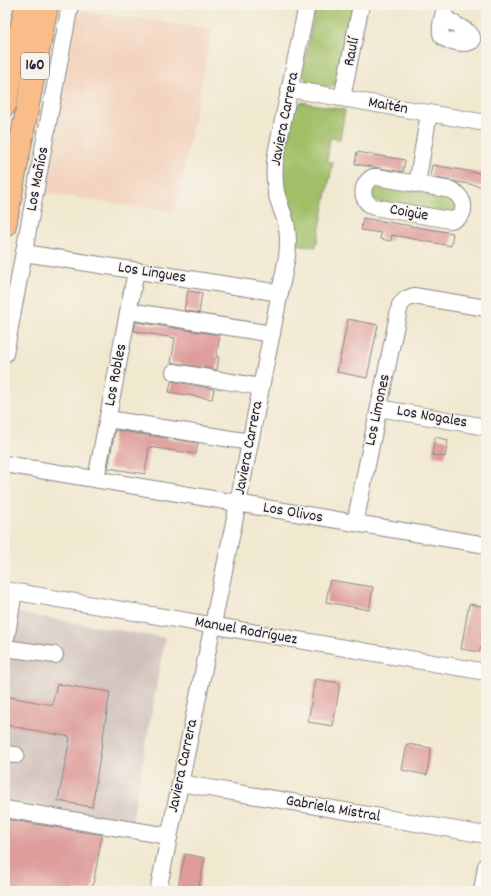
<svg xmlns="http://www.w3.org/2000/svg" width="491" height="896" font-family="Dekko,sans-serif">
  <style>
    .built { fill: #f3d4be }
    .industrial { fill: #cfc0ba }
    .green { fill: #a1bf67; stroke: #627051 }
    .building { fill: #de9c9b }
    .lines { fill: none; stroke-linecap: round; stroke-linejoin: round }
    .minor-casing { stroke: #8a8586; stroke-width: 18 }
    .highway-casing { stroke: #8a8586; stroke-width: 24 }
    .minor { stroke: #fff; stroke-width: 16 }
    .highway { stroke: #f8bd89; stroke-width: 22 }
    .labels { text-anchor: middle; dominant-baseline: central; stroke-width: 3; stroke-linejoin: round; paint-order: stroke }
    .shield { fill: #f7f3e8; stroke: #62616f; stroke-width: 1 }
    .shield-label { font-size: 15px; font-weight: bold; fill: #22223b }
    .street-label { font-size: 16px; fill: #22223b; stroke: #f7f3e8 }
  </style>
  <rect width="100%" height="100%" fill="#f7f3e8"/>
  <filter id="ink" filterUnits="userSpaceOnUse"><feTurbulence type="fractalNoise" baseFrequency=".025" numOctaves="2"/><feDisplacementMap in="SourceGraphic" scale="8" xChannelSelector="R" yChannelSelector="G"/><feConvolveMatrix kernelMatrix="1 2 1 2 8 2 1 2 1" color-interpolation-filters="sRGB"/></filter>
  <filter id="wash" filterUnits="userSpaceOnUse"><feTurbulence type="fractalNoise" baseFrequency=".012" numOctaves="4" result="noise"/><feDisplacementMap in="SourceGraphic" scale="16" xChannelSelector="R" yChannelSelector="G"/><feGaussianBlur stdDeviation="0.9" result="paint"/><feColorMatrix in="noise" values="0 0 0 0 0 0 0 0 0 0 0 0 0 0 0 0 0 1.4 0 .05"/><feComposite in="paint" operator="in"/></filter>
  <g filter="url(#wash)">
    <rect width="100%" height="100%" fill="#f1e8d0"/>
    <polygon class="built" points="78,11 212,29 175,212 43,193"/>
    <polygon class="industrial" points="5,611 165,638 132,822 5,801"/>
    <g class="green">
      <polygon points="316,5 354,5 338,83 329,87 307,82 302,74"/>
      <polygon points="301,102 345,110 340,139 330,138 327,161 333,162 316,247 297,244 295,223 289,202 283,187 282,170 294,109"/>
      <polygon points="374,184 456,197 460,207 447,215 376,201 371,194 371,188"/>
    </g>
    <g id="blocks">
      <g class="building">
        <polygon points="357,152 405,160 403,172 355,164"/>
        <polygon points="432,165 486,174 486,187 430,177"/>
        <polygon points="363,218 453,233 451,246 392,235 391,241 380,239 381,233 361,230"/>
        <polygon points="188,291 202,293 199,313 184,310"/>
        <polygon points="348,319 378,325 367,378 337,372"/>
        <polygon points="136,322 220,335 216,357 219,357 217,370 176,363 171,363 175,338 134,331"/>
        <polygon points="171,381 214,389 212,399 169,392"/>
        <polygon points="115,430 198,443 196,454 149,447 145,474 108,468"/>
        <polygon points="435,437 448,440 445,457 432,455"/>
        <polygon points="330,580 373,587 369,610 326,602"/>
        <polygon points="469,604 486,607 486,649 480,648 480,652 461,649"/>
        <polygon points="315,679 340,683 333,726 308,722"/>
        <polygon points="57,684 110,692 92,807 58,801 70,737 5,725 5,696 52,705"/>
        <polygon points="407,744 431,748 427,775 402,770"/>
        <polygon points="5,819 102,835 92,891 5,891"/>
        <polygon points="185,854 205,858 198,891 177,891"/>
      </g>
    </g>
  </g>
  <g filter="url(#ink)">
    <use href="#blocks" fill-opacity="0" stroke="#8a8586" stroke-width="1"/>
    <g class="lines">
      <defs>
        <g id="minor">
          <path d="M 443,17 L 468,32 C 471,35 473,37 472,41 C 467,44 462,43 456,42 C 452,41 445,41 442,36 C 438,30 444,12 446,5"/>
          <polyline points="290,89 486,123"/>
          <polyline points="342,98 361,5"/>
          <path d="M 373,177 L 377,177 L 451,190 C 466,197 469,218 450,220 L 374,207 C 360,201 360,184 373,177 Z"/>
          <polyline points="417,184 429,113"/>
          <polyline points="24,253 280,293"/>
          <polyline points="129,311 272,334"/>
          <polyline points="5,354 70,5"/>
          <polyline points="174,372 261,387"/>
          <polyline points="379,408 486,427"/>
          <polyline points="108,419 158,427"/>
          <polyline points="163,428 250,442"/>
          <polyline points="5,464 486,545"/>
          <polyline points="96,479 136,271"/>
          <polyline points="355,523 400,305 406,299 414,296 486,308"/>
          <polyline points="5,590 486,672"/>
          <polyline points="5,639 7,634 14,592"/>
          <polyline points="5,648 55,655"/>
          <polyline points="5,754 16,755"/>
          <polyline points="180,783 486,835"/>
          <polyline points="5,809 169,836"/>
          <path d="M 158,891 L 238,503 L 286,262 C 289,246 289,231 284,216 C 281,208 278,200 276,192 C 274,179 274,167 276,154 L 307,5"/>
          <polyline points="482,891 486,866"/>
        </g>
        <g id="highway">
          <polyline points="5,105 26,5"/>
          <polyline points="5,225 47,5"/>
        </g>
      </defs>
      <use href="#minor" class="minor-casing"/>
      <use href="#highway" class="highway-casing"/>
      <use href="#minor" class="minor"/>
      <use href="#highway" class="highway"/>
    </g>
  </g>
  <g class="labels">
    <rect class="shield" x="21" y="53" width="28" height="26" rx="3"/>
    <g class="shield-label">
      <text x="35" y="66">160</text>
    </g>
    <g class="street-label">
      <text transform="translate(352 52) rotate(-79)">Raulí</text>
      <text transform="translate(388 106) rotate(10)">Maitén</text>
      <text transform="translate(285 119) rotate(-79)">Javiera Carrera</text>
      <text transform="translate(38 179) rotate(-79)">Los Mañíos</text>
      <text transform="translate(409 213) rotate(10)">Coigüe</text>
      <text transform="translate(152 273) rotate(9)">Los Lingues</text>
      <text transform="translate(116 375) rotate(-79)">Los Robles</text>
      <text transform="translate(378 410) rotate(-78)">Los Limones</text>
      <text transform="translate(432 417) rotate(10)">Los Nogales</text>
      <text transform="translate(249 448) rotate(-79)">Javiera Carrera</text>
      <text transform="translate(293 513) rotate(10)">Los Olivos</text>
      <text transform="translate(246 631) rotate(10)">Manuel Rodríguez</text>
      <text transform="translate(183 766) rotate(-78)">Javiera Carrera</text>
      <text transform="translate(333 809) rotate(10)">Gabriela Mistral</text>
    </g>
  </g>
  <rect width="491" height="896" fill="none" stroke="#f7f3e8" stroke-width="20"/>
</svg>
